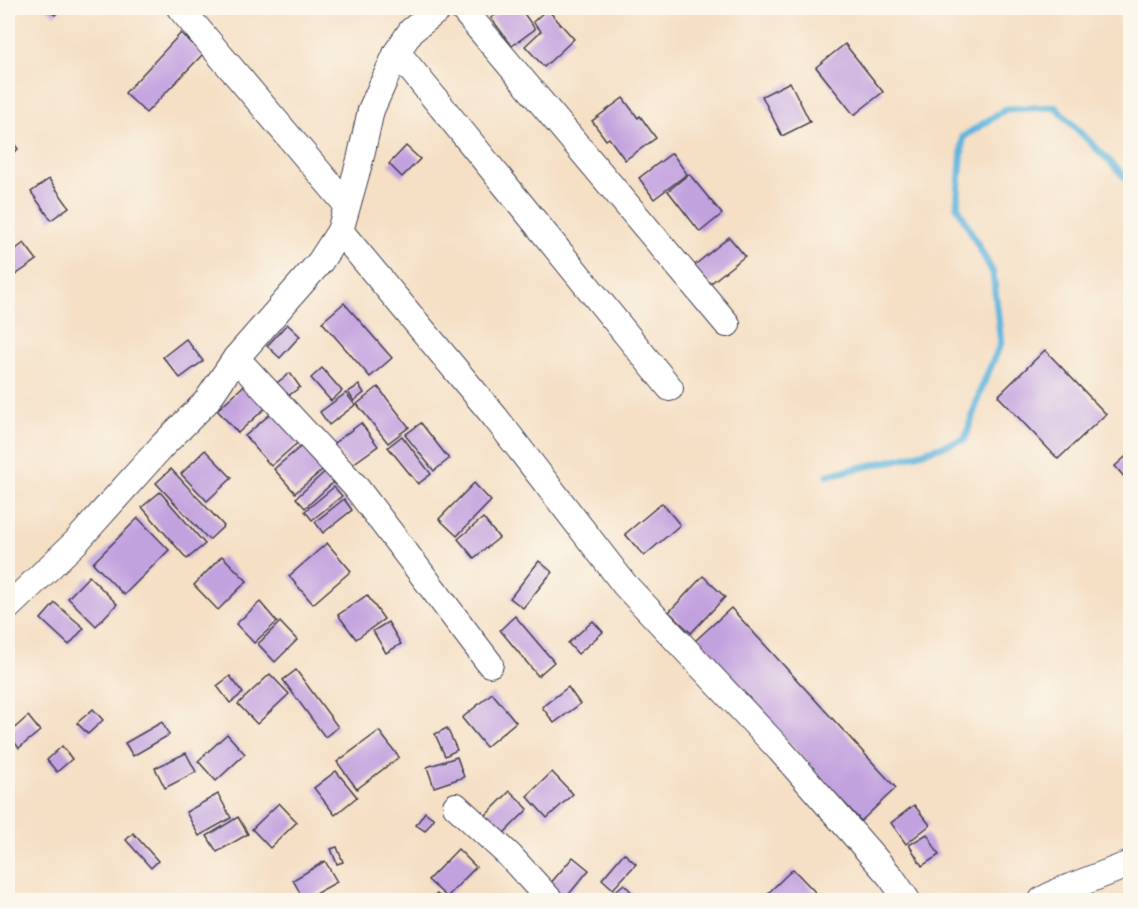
<svg xmlns="http://www.w3.org/2000/svg" width="1138" height="908" font-family="'Architects Daughter',sans-serif">
  <style>
    .lines { fill: none; stroke-linecap: round; stroke-linejoin: round }
    .stream { stroke: #61b5dd; stroke-width: 7 }
    .building { fill: #c2a1df }
    .minor-casing { stroke: #423e50; stroke-width: 28 }
    .minor { stroke: #fff; stroke-width: 26 }
  </style>
  <rect width="100%" height="100%" fill="#fbf7ec"/>
  <filter id="ink" filterUnits="userSpaceOnUse"><feTurbulence type="fractalNoise" baseFrequency=".0167" numOctaves="2"/><feDisplacementMap in="SourceGraphic" scale="12" xChannelSelector="R" yChannelSelector="G"/><feConvolveMatrix kernelMatrix="1 2 1 2 8 2 1 2 1" color-interpolation-filters="sRGB"/></filter>
  <filter id="wash" filterUnits="userSpaceOnUse"><feTurbulence type="fractalNoise" baseFrequency=".008" numOctaves="4" result="noise"/><feDisplacementMap in="SourceGraphic" scale="24" xChannelSelector="R" yChannelSelector="G"/><feGaussianBlur stdDeviation="1.35" result="paint"/><feColorMatrix in="noise" values="0 0 0 0 0 0 0 0 0 0 0 0 0 0 0 0 0 1.4 0 .05"/><feComposite in="paint" operator="in"/></filter>
  <g filter="url(#wash)">
    <rect width="100%" height="100%" fill="#f5dfc5"/>
    <g class="lines">
      <polyline class="stream" points="828,475 908,457 965,439 981,389 1001,343 993,273 957,206 963,137 1006,109 1055,107 1130,182"/>
    </g>
    <g id="blocks">
      <g class="building">
        <polygon points="45,8 61,8 55,15"/>
        <polygon points="506,8 520,8 535,29 512,46 491,18"/>
        <polygon points="547,9 574,39 544,67 525,46 541,31 533,22"/>
        <polygon points="181,33 203,54 146,113 125,93"/>
        <polygon points="845,44 883,92 854,115 816,67"/>
        <polygon points="790,82 810,122 782,136 762,96"/>
        <polygon points="623,98 638,118 640,116 656,138 625,160 609,138 606,140 592,121"/>
        <polygon points="8,135 18,149 8,156"/>
        <polygon points="406,146 420,159 402,177 389,164"/>
        <polygon points="672,153 687,174 654,199 639,178"/>
        <polygon points="689,174 722,214 700,232 668,191"/>
        <polygon points="49,179 69,207 51,220 31,192"/>
        <polygon points="729,237 745,256 706,287 691,268"/>
        <polygon points="24,243 37,260 8,280 8,255"/>
        <polygon points="344,303 392,358 370,377 322,322"/>
        <polygon points="287,324 300,336 280,358 267,346"/>
        <polygon points="186,339 203,361 180,378 163,357"/>
        <polygon points="1045,350 1106,414 1058,459 998,396"/>
        <polygon points="322,368 342,391 331,401 311,378"/>
        <polygon points="290,373 300,387 284,399 274,385"/>
        <polygon points="250,380 271,403 238,433 217,410"/>
        <polygon points="359,385 364,393 354,401 348,392"/>
        <polygon points="378,387 409,427 388,443 357,404"/>
        <polygon points="346,393 355,405 329,425 320,412"/>
        <polygon points="276,409 302,439 271,466 245,436"/>
        <polygon points="361,423 378,446 350,466 333,444"/>
        <polygon points="421,423 449,459 434,471 405,435"/>
        <polygon points="402,436 431,474 418,484 388,447"/>
        <polygon points="305,443 326,467 295,493 274,469"/>
        <polygon points="205,450 232,478 207,501 181,474"/>
        <polygon points="1130,453 1130,484 1115,466"/>
        <polygon points="329,468 338,478 305,508 296,498"/>
        <polygon points="171,469 224,526 209,540 156,483"/>
        <polygon points="474,483 491,501 457,536 439,519"/>
        <polygon points="334,487 342,496 312,520 305,511"/>
        <polygon points="160,492 205,544 187,559 142,507"/>
        <polygon points="344,499 352,510 323,533 315,522"/>
        <polygon points="662,503 680,525 644,556 625,534"/>
        <polygon points="138,518 169,550 124,595 93,563"/>
        <polygon points="483,518 499,538 474,558 458,539"/>
        <polygon points="327,543 351,571 313,604 289,576"/>
        <polygon points="222,556 247,581 218,610 194,585"/>
        <polygon points="539,561 552,572 523,608 510,598"/>
        <polygon points="89,576 117,604 96,626 68,598"/>
        <polygon points="703,576 725,597 691,633 669,612"/>
        <polygon points="367,595 384,619 356,639 338,615"/>
        <polygon points="260,602 277,622 254,643 236,624"/>
        <polygon points="55,603 84,628 69,645 41,619"/>
        <polygon points="731,608 896,788 861,821 695,641"/>
        <polygon points="515,616 554,662 538,676 500,630"/>
        <polygon points="593,621 603,632 578,654 568,643"/>
        <polygon points="280,622 297,640 275,662 258,644"/>
        <polygon points="388,622 401,644 386,653 373,631"/>
        <polygon points="296,670 338,727 325,737 283,680"/>
        <polygon points="270,674 289,694 257,724 238,704"/>
        <polygon points="230,676 243,693 230,703 217,686"/>
        <polygon points="568,687 580,704 554,723 542,707"/>
        <polygon points="492,693 516,722 486,747 462,718"/>
        <polygon points="93,709 103,720 88,734 77,723"/>
        <polygon points="28,716 40,731 19,748 8,734"/>
        <polygon points="162,722 169,735 133,756 125,743"/>
        <polygon points="447,728 457,750 445,756 435,734"/>
        <polygon points="379,731 399,757 357,789 337,762"/>
        <polygon points="227,734 245,754 216,781 198,761"/>
        <polygon points="62,746 72,759 57,772 47,760"/>
        <polygon points="186,753 196,772 165,788 155,768"/>
        <polygon points="457,757 464,777 434,787 427,767"/>
        <polygon points="336,771 357,797 335,815 314,788"/>
        <polygon points="552,772 573,794 547,818 527,796"/>
        <polygon points="510,791 528,809 503,834 485,816"/>
        <polygon points="218,794 231,818 199,836 186,812"/>
        <polygon points="279,803 297,822 270,848 252,829"/>
        <polygon points="914,805 930,825 906,844 891,823"/>
        <polygon points="425,812 434,819 425,831 416,825"/>
        <polygon points="238,817 248,834 217,852 207,836"/>
        <polygon points="133,833 158,861 151,868 126,840"/>
        <polygon points="927,834 939,855 922,866 909,845"/>
        <polygon points="337,847 343,862 337,864 331,849"/>
        <polygon points="458,849 476,867 447,897 428,880"/>
        <polygon points="624,853 636,864 613,889 602,879"/>
        <polygon points="573,857 589,870 565,899 549,885"/>
        <polygon points="325,861 337,882 304,900 293,880"/>
        <polygon points="793,869 815,892 807,900 761,900"/>
        <polygon points="624,884 639,900 605,900"/>
        <polygon points="437,894 444,900 430,900"/>
      </g>
    </g>
  </g>
  <g filter="url(#ink)">
    <use href="#blocks" fill-opacity="0" stroke="#423e50" stroke-width="1.5"/>
    <g class="lines">
      <defs>
        <g id="minor">
          <polyline points="180,8 347,205"/>
          <polyline points="462,8 727,324"/>
          <polyline points="397,52 670,388"/>
          <polyline points="340,231 495,417 625,585 780,750 891,877 907,900"/>
          <polyline points="236,358 355,486 490,664"/>
          <polyline points="8,607 76,542 162,446 206,402 236,358 320,262 340,231 360,160 371,110 397,52 411,31 440,8"/>
          <polyline points="456,806 509,855 550,900"/>
          <polyline points="1042,900 1057,892 1130,864"/>
        </g>
      </defs>
      <use href="#minor" class="minor-casing"/>
      <use href="#minor" class="minor"/>
    </g>
  </g>
  <rect width="1138" height="908" fill="none" stroke="#fbf7ec" stroke-width="30"/>
</svg>
